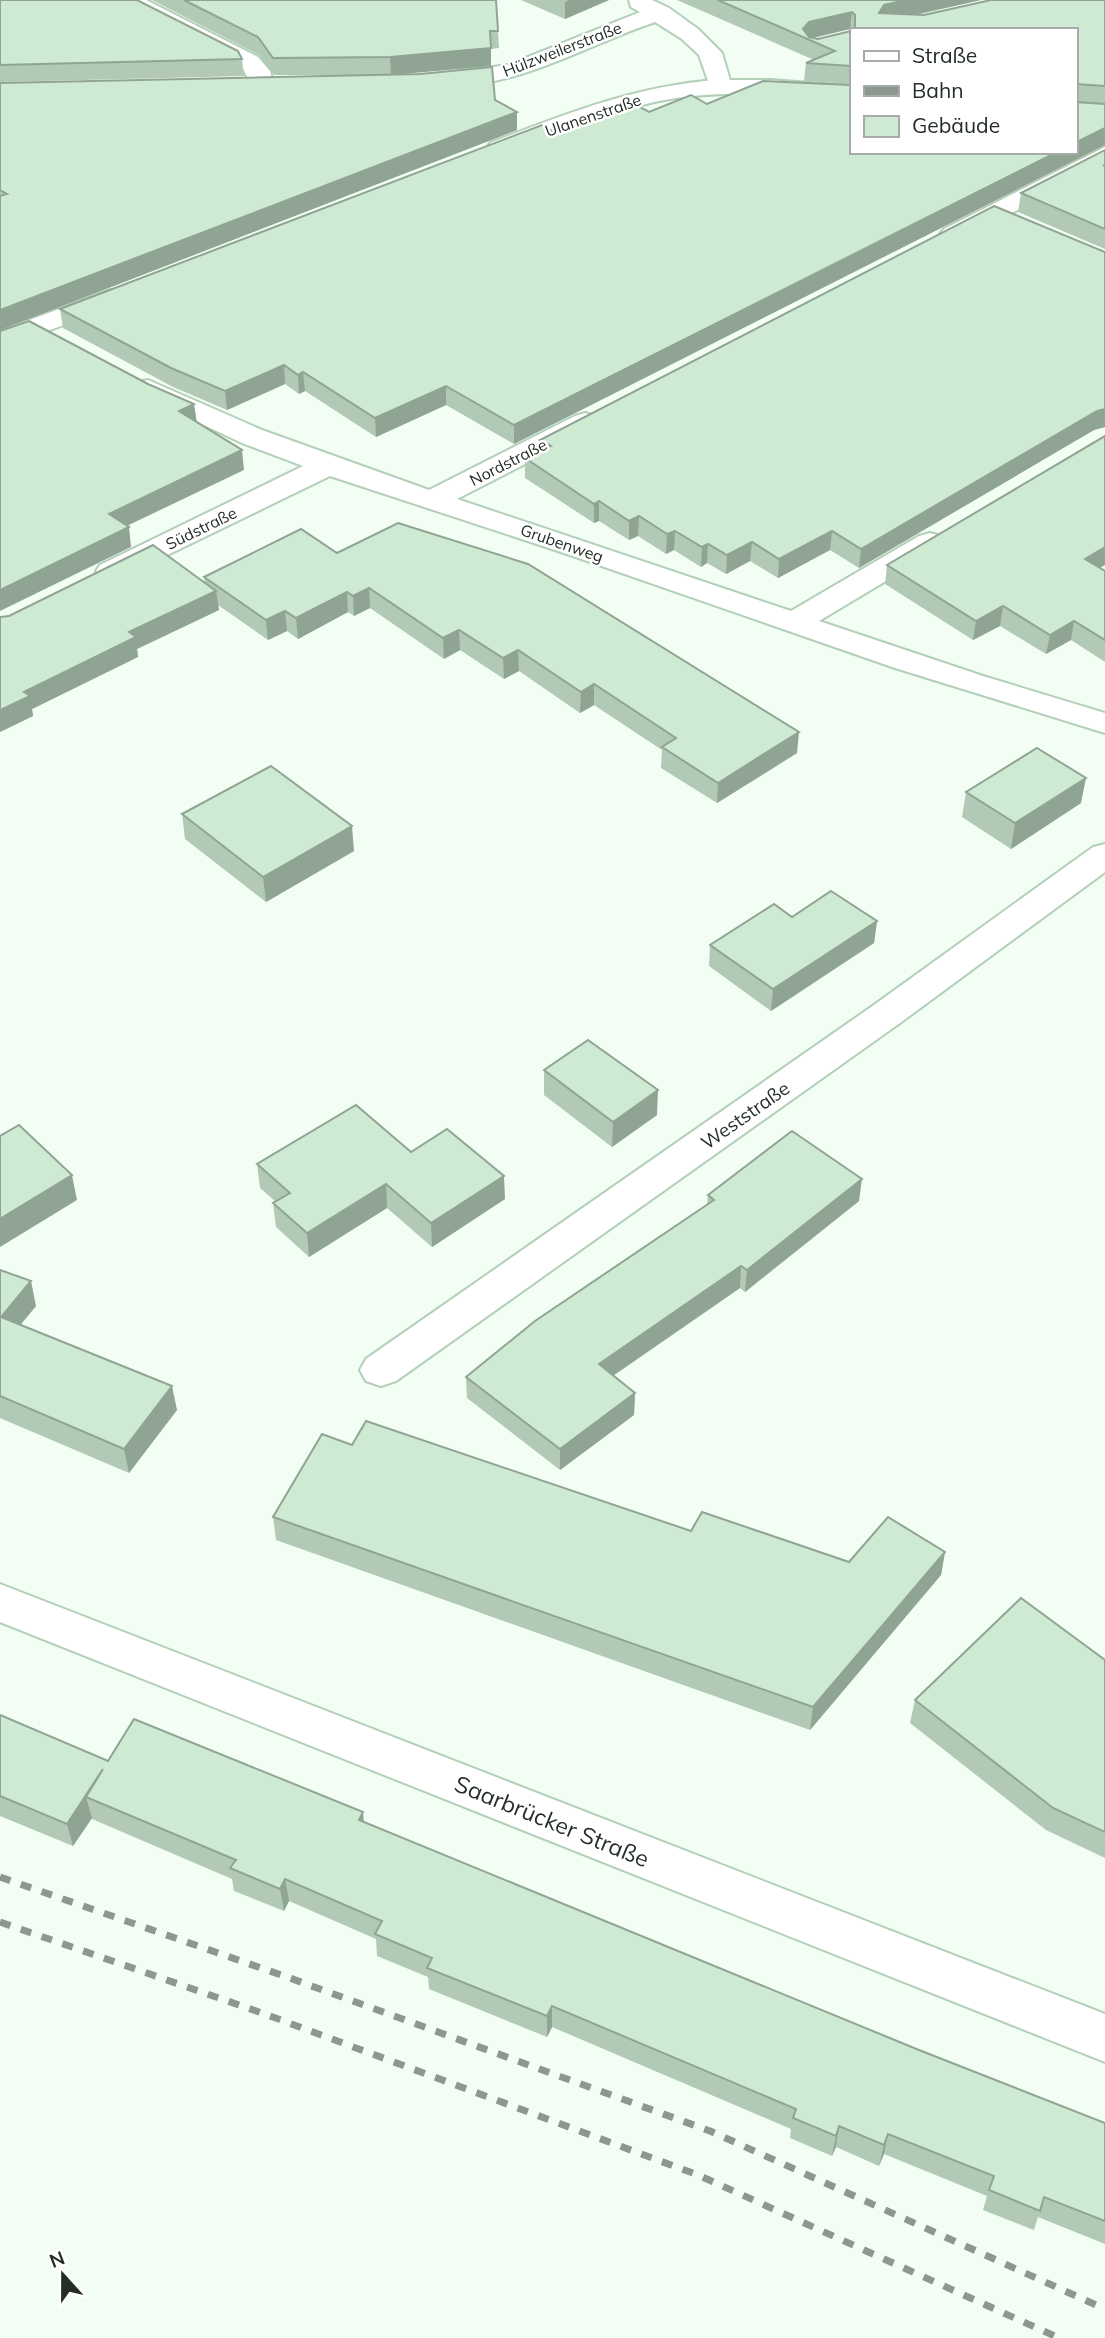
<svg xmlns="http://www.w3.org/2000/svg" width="1105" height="2338" font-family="Mulish,sans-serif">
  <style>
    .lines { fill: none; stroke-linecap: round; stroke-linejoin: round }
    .street-casing { stroke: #b3cfb8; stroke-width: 4 }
    .secondary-casing { stroke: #b3cfb8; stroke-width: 4 }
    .street { fill: #fff; fill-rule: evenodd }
    .secondary { fill: #fff; fill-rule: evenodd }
    .rail { stroke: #8c978e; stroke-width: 7; stroke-dasharray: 11 11; stroke-linecap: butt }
    .wall { fill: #b1c9b5 }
    .shaded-wall { fill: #90a494 }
    .building { fill: #ceead3; stroke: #90a494; stroke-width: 2 }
    .labels { text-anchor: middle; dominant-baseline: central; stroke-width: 5; stroke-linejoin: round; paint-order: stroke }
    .far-street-label { font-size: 16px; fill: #242e26; stroke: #fff }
    .street-label { font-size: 19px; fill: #242e26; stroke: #fff }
    .near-street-label { font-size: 23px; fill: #242e26; stroke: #fff }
  </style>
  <rect width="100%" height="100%" fill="#f2fef4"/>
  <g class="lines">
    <defs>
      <g id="street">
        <polygon points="118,0 146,0 258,57 270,71 274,85 270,90 254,90 242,67 121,5"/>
        <path d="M 629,0 L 652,0 L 669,8 L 698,29 L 722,53 L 732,87 L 728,92 L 712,92 L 699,55 L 682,39 L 655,22 C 590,44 534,79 464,86 C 453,87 443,89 432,86 L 428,81 L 432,76 L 440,74 L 508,65 L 640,12 L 631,7 Z"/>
        <polygon points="1105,147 1105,164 962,239 953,242 944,239 940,234 944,229"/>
        <polygon points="148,380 262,430 429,490 575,416 585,413 595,416 599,422 595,428 457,499 791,611 919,536 930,533 941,536 945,542 941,548 819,621 983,676 1105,713 1105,733 895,668 567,554 330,476 122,577 111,580 100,577 96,571 100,565 303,466 242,443 138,394 134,388 138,382"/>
        <polygon points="1105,844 1105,872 900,1023 396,1381 381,1386 366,1381 360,1370 366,1359 874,1005 1093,847"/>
      </g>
      <g id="secondary">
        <path d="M 716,80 L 770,80 L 851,86 L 851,100 C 788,96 722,88 659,101 C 607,112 557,134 508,153 L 499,155 L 490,153 L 487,148 L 490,143 C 565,114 636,86 716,80 Z"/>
        <polygon points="110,290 119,292 123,298 119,304 0,349 0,331"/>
        <polygon points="0,1584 1105,2014 1105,2062 0,1622"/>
      </g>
    </defs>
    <use href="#street" class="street-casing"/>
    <use href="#secondary" class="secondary-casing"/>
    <use href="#street" class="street"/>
    <use href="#secondary" class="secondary"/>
    <g class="rail">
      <polyline points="0,1877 287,1977 710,2131 1105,2309"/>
      <polyline points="0,1922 262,2013 698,2175 1059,2338"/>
    </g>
  </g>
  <g class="wall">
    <polygon points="0,0 242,59 244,76 0,82"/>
    <polygon points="152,0 496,0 499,48 491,49 491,66 397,74 495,100 517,130 0,330 0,83 367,75 274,75 259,55"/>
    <polygon points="521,0 609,0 565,19"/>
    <polygon points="677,0 981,0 916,15 924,15 1105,0 1105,145 514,444 446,405 376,437 305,391 299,394 285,384 227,410 173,387 63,328 60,309 558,134 649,112 851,85 1075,30 850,29 814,38 818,39 851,31 851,84 804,81 806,63 814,60"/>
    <polygon points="1105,150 1105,249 1018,212 1021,193"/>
    <polygon points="1105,252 1105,427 1094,430 859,568 830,550 778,578 750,561 726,574 707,563 701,567 674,550 666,554 638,536 629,540 599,521 594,523 525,478 525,458 540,452 540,440"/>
    <polygon points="337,553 797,753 717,803 661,768 662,750 594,705 580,713 519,671 504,679 460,650 444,659 370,608 354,616 348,612 298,639 287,631 268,640 218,605 219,610 137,649 138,657 32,709 33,716 0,732 0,617 205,583 204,577"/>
    <polygon points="887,565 1100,568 1105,571 1105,662 1071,640 1046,654 1000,626 973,640 885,584"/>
    <polygon points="966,792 1081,803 1011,849 962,817"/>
    <polygon points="182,814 354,851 266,902 185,839"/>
    <polygon points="792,917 877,921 874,943 771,1011 709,966 710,945"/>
    <polygon points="544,1070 657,1115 612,1147 544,1095"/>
    <polygon points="411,1152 505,1199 432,1247 387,1208 309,1257 276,1227 273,1203 276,1202 260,1188 257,1164"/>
    <polygon points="708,1195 859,1201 745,1292 740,1288 613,1376 635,1393 634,1415 560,1470 467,1398 466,1377 707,1205"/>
    <polygon points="0,1270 36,1306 21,1324 177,1410 129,1473 0,1418"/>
    <polygon points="273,1517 691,1531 849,1562 945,1552 941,1575 810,1730 276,1540"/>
    <polygon points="1105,1660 1105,1858 1046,1830 910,1723 915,1700"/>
    <polygon points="0,1715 108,1761 364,1822 919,2050 1105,2123 1105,2244 1038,2217 1034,2230 983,2210 987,2196 884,2154 879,2166 836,2147 832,2156 790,2138 791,2129 552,2027 547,2037 429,1989 428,1977 377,1956 376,1939 289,1901 284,1911 234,1891 232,1879 92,1819 92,1818 73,1846 0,1816"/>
  </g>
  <g class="shaded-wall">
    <polygon points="569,0 609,0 565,19 565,2"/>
    <polygon points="906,0 981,0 882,22 879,13 884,5"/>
    <polygon points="852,12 850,29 807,39 803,29 809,22"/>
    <polygon points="491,48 491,66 391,75 390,57"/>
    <polygon points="517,112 517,130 0,330 0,310"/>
    <polygon points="1105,128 1105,145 514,444 514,425 1057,152 1075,152 1075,143"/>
    <polygon points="284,365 285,384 227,410 225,391"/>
    <polygon points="303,372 305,391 299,394 298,375"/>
    <polygon points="446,386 446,405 376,437 375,418"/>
    <polygon points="194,404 197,423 179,411"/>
    <polygon points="1105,409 1105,427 1094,430 859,568 861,549 1097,411"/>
    <polygon points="242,450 244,470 112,533 109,514"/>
    <polygon points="599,501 599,521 594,523 594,504"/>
    <polygon points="639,516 638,536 629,540 629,521"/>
    <polygon points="129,527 131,547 0,611 0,590"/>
    <polygon points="675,531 674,550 666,554 667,534"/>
    <polygon points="832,531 830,550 778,578 779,559"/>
    <polygon points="752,542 750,561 726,574 727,555"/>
    <polygon points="708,544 707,563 701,567 702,547"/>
    <polygon points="1105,547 1105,565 1082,578 1085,559"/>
    <polygon points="369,588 370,608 354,616 353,596"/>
    <polygon points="216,591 219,610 137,649 138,657 32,709 33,716 0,732 0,710 24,692 129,632"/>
    <polygon points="347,592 348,612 298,639 296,618"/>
    <polygon points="1003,606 1000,626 973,640 976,621"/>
    <polygon points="285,611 287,631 268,640 266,620"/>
    <polygon points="1074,621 1071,640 1046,654 1050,635"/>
    <polygon points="459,630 460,650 444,659 443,638"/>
    <polygon points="518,650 519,671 504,679 503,658"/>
    <polygon points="594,684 594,705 580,713 581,692"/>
    <polygon points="799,732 797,753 717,803 718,783"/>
    <polygon points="1086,778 1081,803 1011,849 1015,823"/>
    <polygon points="352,826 354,851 266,902 263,877"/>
    <polygon points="877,921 874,943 771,1011 773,989"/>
    <polygon points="658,1090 657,1115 612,1147 613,1122"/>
    <polygon points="72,1175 77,1200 0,1247 0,1219"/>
    <polygon points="504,1176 505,1199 432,1247 431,1223"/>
    <polygon points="862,1179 859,1201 745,1292 747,1270"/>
    <polygon points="386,1184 387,1208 309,1257 307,1233"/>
    <polygon points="741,1266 740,1288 598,1386 599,1364"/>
    <polygon points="31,1281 36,1306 7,1341 1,1317"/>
    <polygon points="172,1386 177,1410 129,1473 124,1449"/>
    <polygon points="635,1393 634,1415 560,1470 560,1449"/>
    <polygon points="945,1552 941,1575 810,1730 813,1707"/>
    <polygon points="103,1769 86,1797 92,1818 73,1846 67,1824"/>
    <polygon points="363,1812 365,1835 359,1820"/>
    <polygon points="285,1879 289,1901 284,1911 280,1889"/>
    <polygon points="552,2006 552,2027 547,2037 547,2016"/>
    <polygon points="839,2126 836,2147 832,2156 836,2136"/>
    <polygon points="888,2134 884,2154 879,2166 884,2145"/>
  </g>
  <g class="building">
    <polygon points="0,0 137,0 238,51 242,59 0,65"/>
    <polygon points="184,0 496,0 498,31 490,31 491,48 390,57 273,58 258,37"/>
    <polygon points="718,0 906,0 884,5 879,13 924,15 991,0 1105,0 1105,86 1076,84 1076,102 1105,104 1105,128 1075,143 1075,30 855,30 855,15 852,12 809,22 803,29 809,37 818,39 851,31 851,66 806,63 835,51"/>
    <polygon points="492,67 495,100 517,112 0,310 0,196 7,194 0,190 0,83 420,74"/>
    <polygon points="763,81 851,85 851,152 1057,152 514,425 446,386 375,418 303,372 298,375 284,365 225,391 171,368 60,309 542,125 558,134 634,104 649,112 691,95 707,104"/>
    <polygon points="1105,150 1105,166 1103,165 1105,166 1105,229 1021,193"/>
    <polygon points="994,206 1105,252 1105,409 1097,411 861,549 832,531 779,559 752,542 727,555 708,544 702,547 675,531 667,534 639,516 629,521 599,501 594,504 525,458 551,446 540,440"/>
    <polygon points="29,321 148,384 194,404 179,411 242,450 109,514 129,527 0,590 0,331"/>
    <polygon points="1105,436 1105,547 1085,559 1105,571 1105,640 1074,621 1050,635 1003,606 976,621 887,565"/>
    <polygon points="398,523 528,564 799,732 718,783 662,747 676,738 594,684 581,692 518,650 503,658 459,630 443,638 369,588 353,596 347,592 296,618 285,611 266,620 204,577 301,529 337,553"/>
    <polygon points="153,545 216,591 129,632 136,637 24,692 30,696 0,710 0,617 9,616"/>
    <polygon points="1037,748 1086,778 1015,823 966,792"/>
    <polygon points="271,766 352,826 263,877 182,814"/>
    <polygon points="831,891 877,921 773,989 710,945 774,904 792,917"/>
    <polygon points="588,1040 658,1090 613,1122 544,1070"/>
    <polygon points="356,1105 411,1152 447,1129 504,1176 431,1223 386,1184 307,1233 273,1203 290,1193 257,1164"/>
    <polygon points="19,1125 72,1175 0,1219 0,1136"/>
    <polygon points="792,1131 862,1179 747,1270 741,1266 599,1364 635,1393 560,1449 466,1377 535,1321 714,1200 708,1195"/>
    <polygon points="0,1270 31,1281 1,1317 172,1386 124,1449 0,1396"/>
    <polygon points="366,1421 691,1531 702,1512 849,1562 888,1517 945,1552 813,1707 273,1517 322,1434 352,1445"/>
    <polygon points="1021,1598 1105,1660 1105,1832 1053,1808 915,1700"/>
    <polygon points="0,1715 108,1761 134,1719 363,1812 359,1820 919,2050 1105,2123 1105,2221 1044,2197 1040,2211 989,2190 994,2176 888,2134 884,2145 839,2126 836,2136 793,2118 796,2109 552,2006 547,2016 427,1968 432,1958 375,1934 382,1921 285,1879 280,1889 230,1868 236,1860 86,1797 103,1769 67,1824 0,1796"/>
  </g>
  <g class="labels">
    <g class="far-street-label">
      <text transform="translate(562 49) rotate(-21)">Hülzweilerstraße</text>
      <text transform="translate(593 115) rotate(-19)">Ulanenstraße</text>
      <text transform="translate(508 462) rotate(-27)">Nordstraße</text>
      <text transform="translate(201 528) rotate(-26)">Südstraße</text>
      <text transform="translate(562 543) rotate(19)">Grubenweg</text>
    </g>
    <g class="street-label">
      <text transform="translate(745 1115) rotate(-35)">Weststraße</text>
    </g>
    <g class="near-street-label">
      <text transform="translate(552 1821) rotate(22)">Saarbrücker Straße</text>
    </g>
  </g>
  <rect x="850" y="28" width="228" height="126" fill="#ffffff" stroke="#a7aba8" stroke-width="2"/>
  <rect x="864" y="51" width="35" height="10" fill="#ffffff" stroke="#a7aba8" stroke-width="2"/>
  <text x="912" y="63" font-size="21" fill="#242e26">Straße</text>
  <rect x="864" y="86" width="35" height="10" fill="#8c978e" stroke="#a7aba8" stroke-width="2"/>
  <text x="912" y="98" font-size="21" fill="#242e26">Bahn</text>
  <rect x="864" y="116" width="35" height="21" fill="#ceead3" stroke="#a7aba8" stroke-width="2"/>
  <text x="912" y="133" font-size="21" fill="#242e26">Gebäude</text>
  <g transform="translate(63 2275) rotate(339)" stroke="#ffffff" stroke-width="5" paint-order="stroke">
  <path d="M0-5L12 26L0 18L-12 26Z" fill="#242e26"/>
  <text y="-10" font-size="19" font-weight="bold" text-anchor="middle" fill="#242e26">N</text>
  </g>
</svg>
